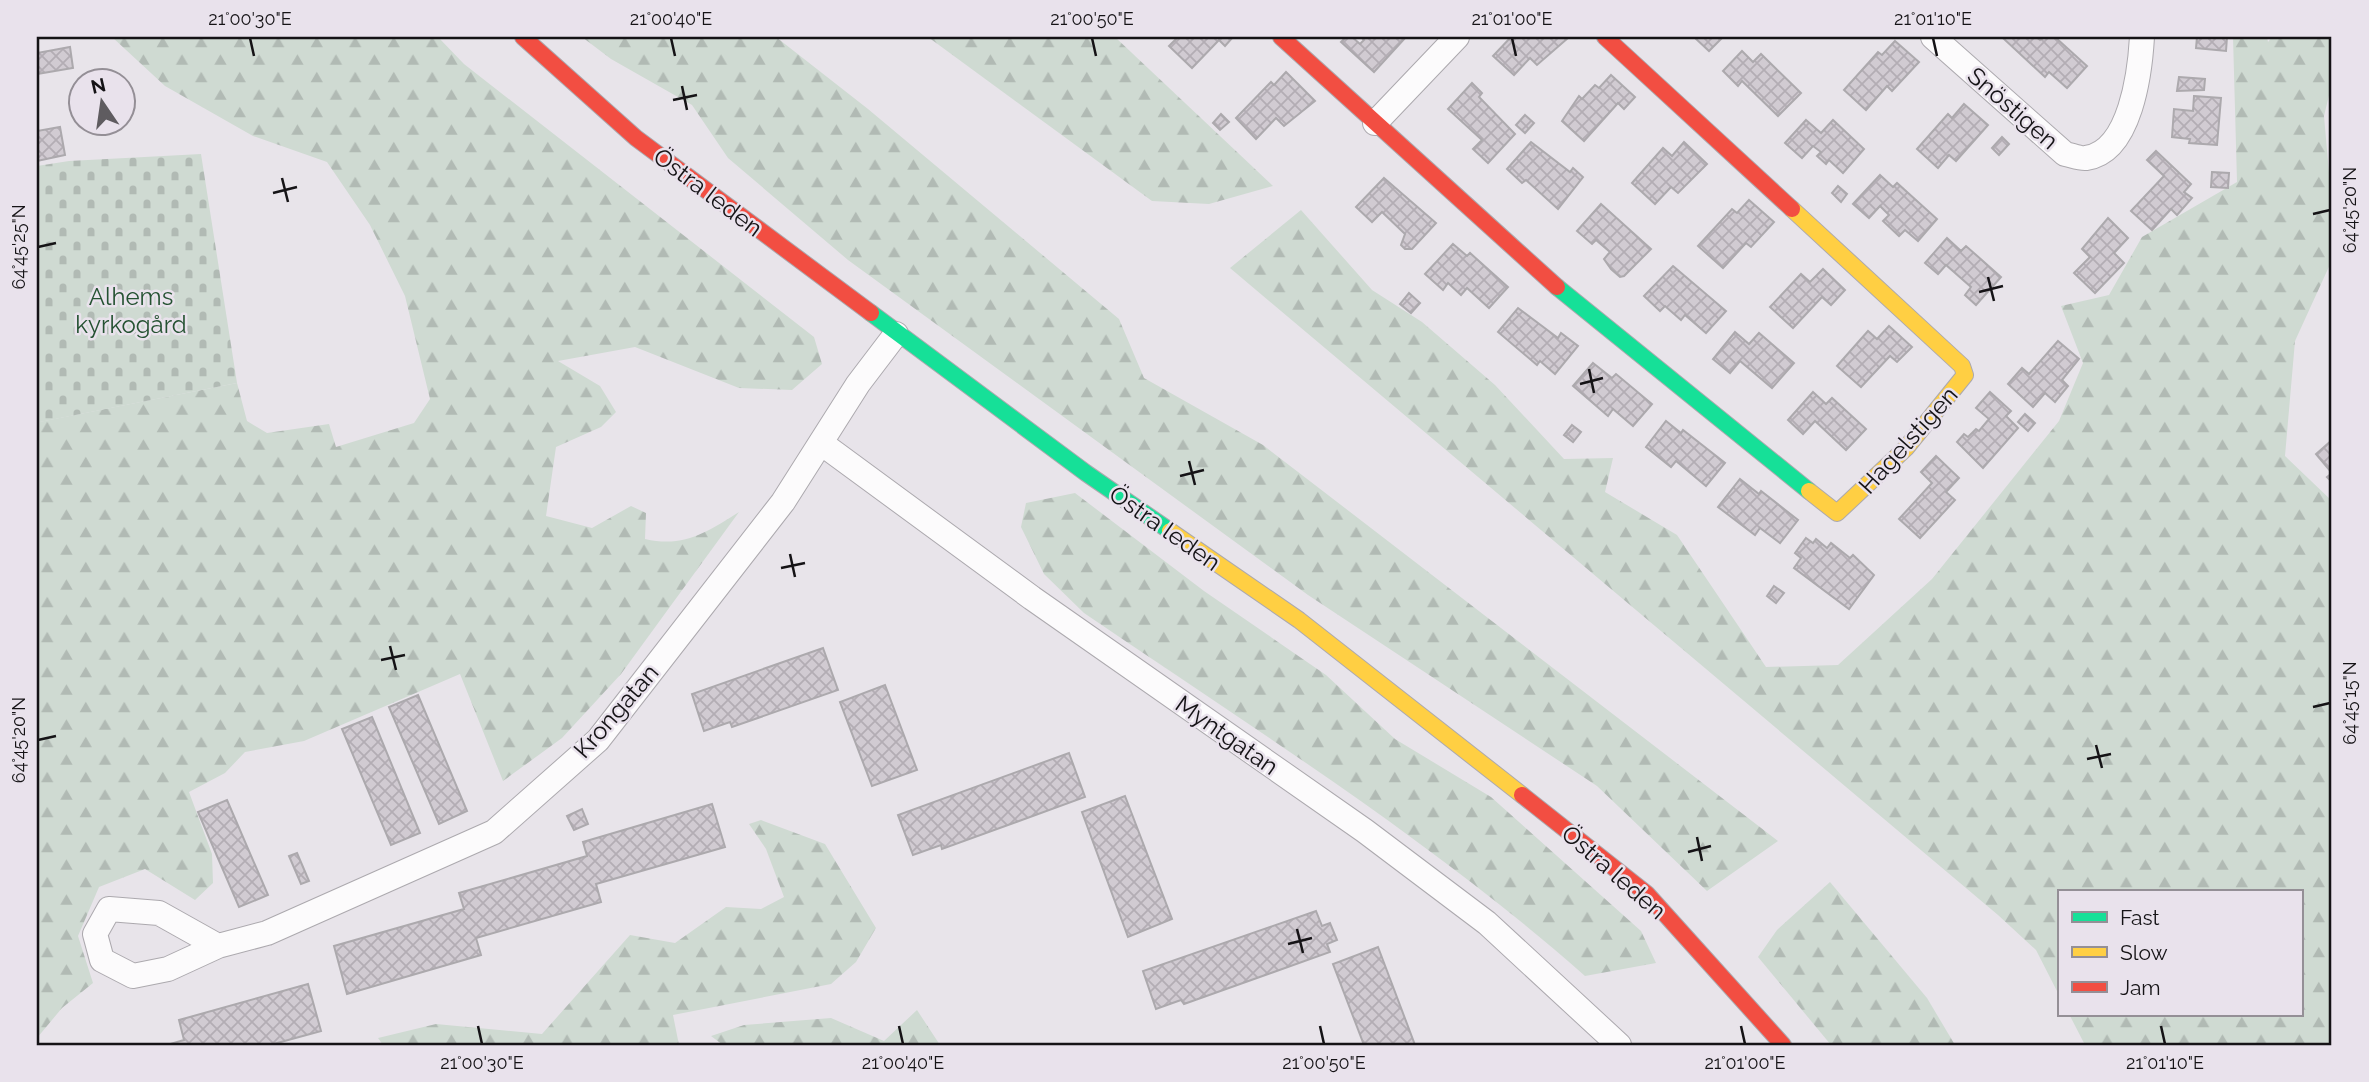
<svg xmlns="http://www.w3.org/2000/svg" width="2369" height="1082" font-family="Raleway,sans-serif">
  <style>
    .forest { fill: url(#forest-firs) }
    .cemetery { fill: url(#cemetery-stones) }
    .building { fill: url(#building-cross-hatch); stroke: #aca9ad; stroke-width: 2 }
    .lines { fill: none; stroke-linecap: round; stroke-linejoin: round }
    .street-casing { stroke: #aca9ae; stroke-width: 26 }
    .fast-casing { stroke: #aca9ae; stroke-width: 18 }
    .slow-casing { stroke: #aca9ae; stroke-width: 18 }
    .jam-casing { stroke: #aca9ae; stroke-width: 18 }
    .street { stroke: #fcfbfc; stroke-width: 24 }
    .fast { stroke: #16e098; stroke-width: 16 }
    .slow { stroke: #ffcf43; stroke-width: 16 }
    .jam { stroke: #f24e42; stroke-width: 16 }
    .ticks { fill: none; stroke: #151316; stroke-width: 2.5 }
    .labels { text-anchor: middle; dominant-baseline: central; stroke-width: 5; stroke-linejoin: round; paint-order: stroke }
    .street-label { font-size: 24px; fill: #151316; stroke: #e9e2ec }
    .park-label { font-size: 24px; fill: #255232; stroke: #e9e2ec }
    .neatline { fill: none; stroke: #151316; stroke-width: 2.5 }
    .ticks-label { font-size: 18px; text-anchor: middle; fill: #151316 }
  </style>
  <defs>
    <pattern id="forest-firs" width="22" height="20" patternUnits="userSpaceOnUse" patternTransform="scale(1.75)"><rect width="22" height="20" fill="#cfdad2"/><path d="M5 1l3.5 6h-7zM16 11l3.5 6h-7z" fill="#b1bab4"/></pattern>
    <pattern id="cemetery-stones" width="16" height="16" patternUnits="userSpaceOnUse" patternTransform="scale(1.75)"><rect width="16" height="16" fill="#cfdad2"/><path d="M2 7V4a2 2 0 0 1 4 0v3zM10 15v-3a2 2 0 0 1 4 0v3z" fill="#b1bab4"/></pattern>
    <pattern id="building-cross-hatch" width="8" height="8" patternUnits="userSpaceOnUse" patternTransform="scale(1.75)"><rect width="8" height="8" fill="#d1cbd2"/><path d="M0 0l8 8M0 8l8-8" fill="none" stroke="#b3adb4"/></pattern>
  </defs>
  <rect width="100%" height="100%" fill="#e8e4ea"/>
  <g class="forest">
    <path d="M 112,37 L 438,37 L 464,64 L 814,337 L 822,364 L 792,390 L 739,388 L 635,347 L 558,361 L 600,386 L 616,412 L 601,427 L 556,447 L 546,516 L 592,528 L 631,506 L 646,513 L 645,539 C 684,548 707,532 739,512 L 621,674 L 562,738 L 503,781 L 460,674 L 304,741 L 245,752 L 225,773 L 189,792 L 212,854 L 213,883 L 195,900 L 145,869 L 99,887 L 78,936 L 93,983 L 62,1008 L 37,1038 L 37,427 L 39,422 L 237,383 L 247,421 L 267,433 L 329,424 L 336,447 L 414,423 L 430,399 L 405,296 L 370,225 L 327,162 L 253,136 L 165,86 Z"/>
    <polygon points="582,37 776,37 868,109 1119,319 1144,378 1263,445 1778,841 1707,891 1597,786 1308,595 848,260 728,158 692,105 611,59"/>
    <polygon points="928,37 1115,37 1273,186 1209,204 1152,201"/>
    <polygon points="2233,37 2267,37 2268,42 2272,37 2332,37 2332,83 2324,116 2332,207 2332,260 2295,341 2285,456 2332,501 2332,1045 2085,1045 2069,1014 2301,1014 2301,891 2059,891 2059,995 2036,950 1998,915 1230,268 1301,210 1372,290 1422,322 1495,385 1564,459 1613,458 1605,492 1677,535 1766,667 1838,665 1932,579 2059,421 2083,363 2061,306 2109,295 2142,237 2237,182"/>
    <path d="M 1075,493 L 1204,591 L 1326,675 L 1395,739 L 1491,797 L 1641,931 L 1656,963 L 1585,976 C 1430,839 1254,729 1084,613 L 1044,574 L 1021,527 L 1026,503 Z"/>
    <polygon points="761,820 825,844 876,928 856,962 831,984 673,1015 679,1045 383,1045 378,1038 436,1024 542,1034 630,935 675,943 726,907 761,909 784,897 766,849 749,824"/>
    <polygon points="1830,882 1927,998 1955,1045 1831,1045 1758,957 1777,930"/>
    <polygon points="917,1010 940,1045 723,1045 711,1036 744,1025 831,1018 884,1041"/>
  </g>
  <polygon class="cemetery" points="201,154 237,383 40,422 37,427 37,166 69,161"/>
  <g class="building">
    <polygon points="1178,37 1233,37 1225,46 1219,40 1192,68 1169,46"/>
    <polygon points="1346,37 1352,37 1360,44 1364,40 1361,37 1406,37 1374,72 1341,42"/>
    <polygon points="1511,37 1566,37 1568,38 1537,65 1530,58 1514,75 1493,56"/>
    <polygon points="1694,37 1723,37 1709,51"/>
    <polygon points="2006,37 2036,37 2040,40 2044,37 2055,37 2087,66 2067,88 2049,72 2045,77 2004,39"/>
    <polygon points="2197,37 2227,37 2226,51 2196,48"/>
    <polygon points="1895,41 1919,62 1892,91 1887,86 1866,110 1844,90 1878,52 1882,55"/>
    <polygon points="70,47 73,68 37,74 37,53"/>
    <polygon points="1742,51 1753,62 1761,54 1801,93 1778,116 1742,81 1738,86 1723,71"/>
    <polygon points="1286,72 1315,101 1284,126 1276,118 1256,139 1236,118 1271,82 1274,85"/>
    <polygon points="1611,75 1635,97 1624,109 1618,103 1584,141 1562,121 1579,96 1582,99 1595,85 1599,88"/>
    <polygon points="2179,77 2205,79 2204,90 2177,91"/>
    <polygon points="1472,83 1482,93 1479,97 1515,134 1488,163 1473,149 1482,140 1448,109"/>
    <polygon points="2194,96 2221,98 2217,145 2189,143 2190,139 2172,137 2174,109 2193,111"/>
    <polygon points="1964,104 1988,125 1956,161 1949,155 1938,168 1917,149 1948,114 1952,118"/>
    <polygon points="1221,114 1229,122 1220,130 1213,123"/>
    <polygon points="1525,115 1534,123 1525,133 1516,125"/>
    <polygon points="1806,120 1821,133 1833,120 1864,149 1843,173 1829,160 1826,164 1817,156 1821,152 1813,146 1802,158 1785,143"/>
    <polygon points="60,127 65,155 37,161 37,131"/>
    <polygon points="2002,137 2009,144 1999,155 1992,148"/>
    <polygon points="1531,142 1570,172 1573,168 1583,177 1558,209 1526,180 1522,183 1507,169"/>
    <polygon points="1684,142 1707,164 1678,193 1671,187 1655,204 1632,183 1663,148 1672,156"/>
    <polygon points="2156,151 2191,184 2184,192 2192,198 2177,215 2171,209 2152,230 2131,211 2164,176 2147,160"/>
    <polygon points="2212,172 2229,173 2228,188 2211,187"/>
    <polygon points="1880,175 1893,187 1897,183 1937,219 1918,241 1905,230 1899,236 1883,221 1889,215 1880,206 1869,218 1853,204"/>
    <polygon points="1384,178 1436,223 1412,249 1405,249 1401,245 1405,234 1382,212 1372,222 1356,207"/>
    <polygon points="1838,186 1847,194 1841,202 1832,193"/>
    <polygon points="1749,200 1774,222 1751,247 1746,243 1723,268 1698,246 1732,209 1737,213"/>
    <polygon points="1601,204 1651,249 1624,276 1620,277 1611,269 1604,259 1610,252 1596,240 1592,244 1577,231"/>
    <polygon points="2108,218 2128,238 2114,253 2124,263 2095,293 2074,273 2090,257 2082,249"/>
    <polygon points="1947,238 1961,251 1966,246 2001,277 1976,305 1965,295 1971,287 1946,265 1938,274 1925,263"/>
    <polygon points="1453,244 1467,256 1470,253 1508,287 1489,308 1467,288 1461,295 1448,283 1443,290 1425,274"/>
    <polygon points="1673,266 1726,311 1706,333 1685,315 1681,320 1665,306 1660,311 1644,296"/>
    <polygon points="1823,269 1845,290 1831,305 1822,297 1793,328 1770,307 1801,274 1810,282"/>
    <polygon points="1409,293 1420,303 1411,313 1400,304"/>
    <polygon points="1518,308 1558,338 1561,333 1578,346 1555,374 1540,361 1537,365 1498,332"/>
    <polygon points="1889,326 1912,347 1897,362 1890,356 1861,387 1837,366 1868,331 1877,339"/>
    <polygon points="1735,332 1749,344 1759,333 1794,363 1772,388 1740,361 1730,373 1713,359"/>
    <polygon points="2058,341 2079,359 2062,380 2068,386 2055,402 2045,393 2033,407 2008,384 2022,368 2029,374"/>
    <polygon points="1593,363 1612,378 1616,374 1652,404 1633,426 1613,409 1608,416 1573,386"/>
    <polygon points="1813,392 1826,404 1832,398 1866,429 1846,450 1815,421 1803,434 1788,420"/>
    <polygon points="1990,392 2011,411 2006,416 2018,428 1983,468 1957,442 1964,434 1968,437 1976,429 1979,431 1989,419 1976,408"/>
    <polygon points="2025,414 2035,423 2028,431 2018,422"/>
    <polygon points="1666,421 1681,433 1683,430 1725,463 1706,486 1676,461 1671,467 1646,447"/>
    <polygon points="1572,425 1581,432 1573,442 1564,435"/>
    <polygon points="2332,440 2332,482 2327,477 2332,473 2316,454"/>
    <polygon points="1936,456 1959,478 1946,492 1955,500 1920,538 1899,519 1932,483 1921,472"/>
    <polygon points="1740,479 1759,494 1761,491 1798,520 1780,543 1760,528 1755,535 1718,507"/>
    <polygon points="1806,538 1813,543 1816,539 1827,548 1831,543 1850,558 1853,555 1874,575 1849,609 1794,568 1801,558 1795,553"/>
    <polygon points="1774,586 1784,593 1776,603 1767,596"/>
    <polygon points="823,648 838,690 732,727 730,722 704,731 692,694"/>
    <polygon points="885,685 917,770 872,786 840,702"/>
    <polygon points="418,695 467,811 439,824 389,707"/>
    <polygon points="372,717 420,833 391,845 342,729"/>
    <polygon points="1069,753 1085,797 942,849 941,845 913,855 898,815"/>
    <polygon points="1125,796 1172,919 1128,937 1082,812"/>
    <polygon points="227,800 268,895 239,907 198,812"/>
    <polygon points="712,804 725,847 596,884 601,902 476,938 481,955 347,994 334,946 464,909 459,893 587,856 583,842"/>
    <polygon points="582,809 588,824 574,830 567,816"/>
    <polygon points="297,853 309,881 301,884 289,856"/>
    <polygon points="1316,911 1322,926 1330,923 1337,940 1327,944 1330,952 1184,1004 1181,1000 1156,1009 1143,971"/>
    <polygon points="1378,947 1415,1045 1364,1045 1333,964"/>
    <polygon points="308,984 321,1031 270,1045 167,1045 184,1040 179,1020"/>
  </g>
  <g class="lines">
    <defs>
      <g id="street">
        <path d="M 1933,37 L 2065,154 C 2071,155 2081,159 2086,158 C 2131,152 2140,71 2142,37"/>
        <polyline points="1375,123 1457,37"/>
        <polyline points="821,443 1032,598 1365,831 1487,923 1619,1045"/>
        <polyline points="218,946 159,913 109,909 95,934 102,960 133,976 168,969 218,946 267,933 494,832 598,740 783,502 858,384 896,334"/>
      </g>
      <g id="fast">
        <polyline points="1557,287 1809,491"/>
        <polyline points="871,313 1086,473 1170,531"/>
      </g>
      <g id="slow">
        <polyline points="1792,209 1962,366 1965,375 1906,448 1837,513 1809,491"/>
        <polyline points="1170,531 1299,620 1522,795"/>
      </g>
      <g id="jam">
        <polyline points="523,37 636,138 871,313"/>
        <polyline points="1281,37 1557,287"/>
        <polyline points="1605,37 1792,209"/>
        <polyline points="1522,795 1647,894 1783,1045"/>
      </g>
    </defs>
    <use href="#street" class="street-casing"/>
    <use href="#fast" class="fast-casing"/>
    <use href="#slow" class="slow-casing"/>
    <use href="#jam" class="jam-casing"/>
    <use href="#street" class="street"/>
    <use href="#fast" class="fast"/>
    <use href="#slow" class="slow"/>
    <use href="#jam" class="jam"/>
  </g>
  <path class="ticks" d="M 250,38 L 254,56M 671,38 L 675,56M 1092,38 L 1096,56M 1512,38 L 1516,56M 1933,38 L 1937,56M 682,86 L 687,110M 673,100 L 697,95M 282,178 L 288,202M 273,193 L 297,187M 2313,214 L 2330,210M 38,247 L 56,243M 1988,277 L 1994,301M 1979,292 L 2003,286M 1589,369 L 1594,393M 1580,384 L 1603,378M 1189,461 L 1195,485M 1180,476 L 1204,470M 790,554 L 795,577M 781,568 L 805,563M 390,646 L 396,670M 381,660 L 405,655M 2313,707 L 2330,703M 38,740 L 56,736M 2096,745 L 2102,768M 2087,759 L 2111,754M 1697,837 L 1702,861M 1688,852 L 1711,846M 1297,929 L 1303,953M 1288,944 L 1312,938M 478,1026 L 482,1044M 899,1026 L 903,1044M 1320,1026 L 1324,1044M 1741,1026 L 1745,1044M 2161,1026 L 2165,1044"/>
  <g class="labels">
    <g class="street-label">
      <text transform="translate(2013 108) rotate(41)">Snöstigen</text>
      <text transform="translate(708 192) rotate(37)">Östra leden</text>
      <text transform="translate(1908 440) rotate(-48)">Hagelstigen</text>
      <text transform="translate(1165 528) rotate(35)">Östra leden</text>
      <text transform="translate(616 711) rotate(-49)">Krongatan</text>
      <text transform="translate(1227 735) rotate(35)">Myntgatan</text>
      <text transform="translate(1614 872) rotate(41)">Östra leden</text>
    </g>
    <g class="park-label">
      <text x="131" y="296">Alhems<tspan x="131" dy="28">kyrkogård</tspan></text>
    </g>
  </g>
  <rect width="2369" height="1082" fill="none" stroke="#e9e2ec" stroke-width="77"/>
  <rect x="2058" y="890" width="245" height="126" fill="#e9e2ec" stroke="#948f96" stroke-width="2"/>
  <rect x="2072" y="912" width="35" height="10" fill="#16e098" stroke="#948f96" stroke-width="2"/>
  <text x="2120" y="925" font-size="21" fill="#151316">Fast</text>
  <rect x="2072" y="947" width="35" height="10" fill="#ffcf43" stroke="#948f96" stroke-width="2"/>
  <text x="2120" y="960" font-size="21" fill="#151316">Slow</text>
  <rect x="2072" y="982" width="35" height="10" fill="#f24e42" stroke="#948f96" stroke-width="2"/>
  <text x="2120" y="995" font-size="21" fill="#151316">Jam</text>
  <g transform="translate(102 102) rotate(347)"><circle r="33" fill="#e9e2ec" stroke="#948f96" stroke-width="2"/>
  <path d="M0-5L12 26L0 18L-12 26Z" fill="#5f5c60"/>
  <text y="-10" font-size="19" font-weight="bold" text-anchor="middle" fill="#151316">N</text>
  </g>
  <rect x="38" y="38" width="2292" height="1006" class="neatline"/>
  <g class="ticks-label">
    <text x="250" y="25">21°00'30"E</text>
    <text x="671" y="25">21°00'40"E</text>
    <text x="1092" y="25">21°00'50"E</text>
    <text x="1512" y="25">21°01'00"E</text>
    <text x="1933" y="25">21°01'10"E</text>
    <text transform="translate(2350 210) rotate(-90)" y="6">64°45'20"N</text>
    <text transform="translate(19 247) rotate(-90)" y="6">64°45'25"N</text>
    <text transform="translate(2350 703) rotate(-90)" y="6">64°45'15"N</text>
    <text transform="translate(19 740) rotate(-90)" y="6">64°45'20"N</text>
    <text x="482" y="1069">21°00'30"E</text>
    <text x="903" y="1069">21°00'40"E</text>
    <text x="1324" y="1069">21°00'50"E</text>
    <text x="1745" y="1069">21°01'00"E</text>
    <text x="2165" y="1069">21°01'10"E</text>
  </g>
</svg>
